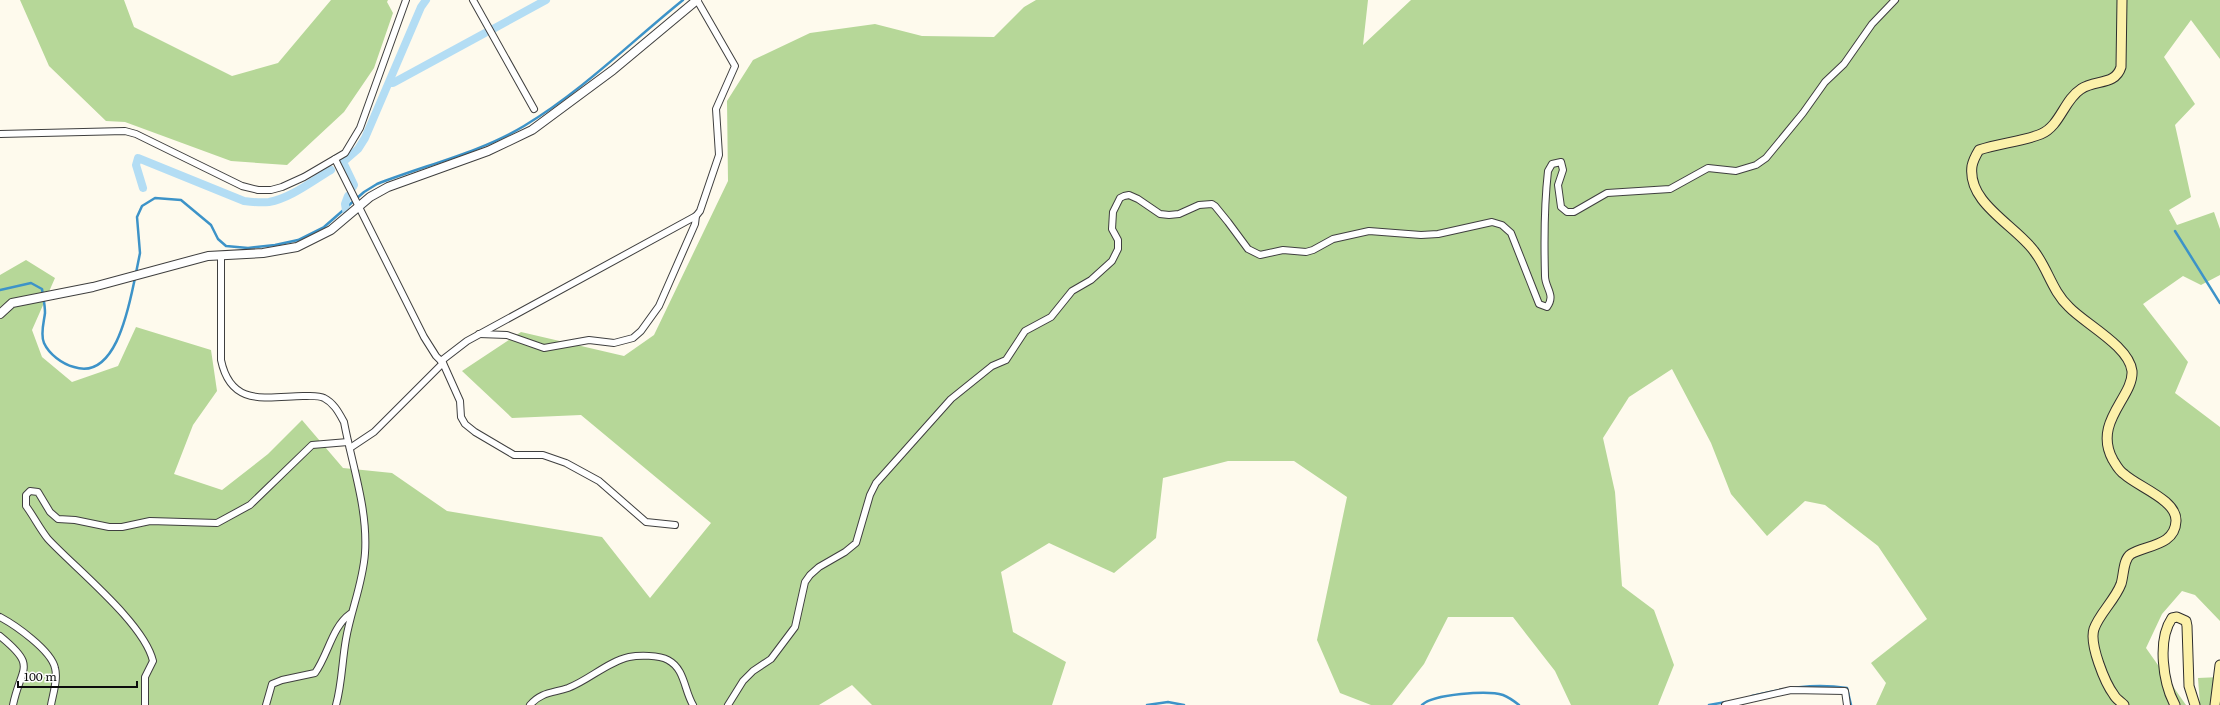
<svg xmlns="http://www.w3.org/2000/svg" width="2220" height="705" font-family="Literata,serif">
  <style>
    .forest { fill: #b6d798 }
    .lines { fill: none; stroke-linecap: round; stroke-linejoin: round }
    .stream { stroke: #3d93c8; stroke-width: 2.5 }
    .canal { stroke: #b3ddf4; stroke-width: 8 }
    .minor-casing { stroke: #3f3f3f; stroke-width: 8 }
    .tertiary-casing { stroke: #3f3f3f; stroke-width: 10 }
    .secondary-casing { stroke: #2e2e2e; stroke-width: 11 }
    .minor { stroke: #fff; stroke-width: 6 }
    .tertiary { stroke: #fff; stroke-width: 8 }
    .secondary { stroke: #fcf1aa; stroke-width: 9 }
  </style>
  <rect width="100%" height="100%" fill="#fefaed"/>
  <g class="forest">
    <polygon points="20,0 124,0 134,27 232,76 278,63 331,0 388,0 387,2 393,13 374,68 344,112 287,165 231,161 125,122 106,121 49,66"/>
    <polygon points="1036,0 1368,0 1363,45 1411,0 2220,0 2220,59 2191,20 2164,57 2195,104 2175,125 2191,197 2169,210 2177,225 2214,212 2220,229 2220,275 2201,285 2183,276 2143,304 2188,362 2175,393 2220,427 2220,621 2195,595 2182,591 2162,614 2146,648 2186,705 1876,705 1886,683 1871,663 1927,619 1878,546 1825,505 1805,501 1767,536 1731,494 1711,443 1672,369 1629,397 1603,438 1615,492 1622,586 1654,610 1674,665 1658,705 1571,705 1555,671 1513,617 1448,617 1424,664 1392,705 1371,705 1340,693 1317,640 1347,497 1294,461 1228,461 1163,478 1156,538 1114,573 1049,543 1001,572 1013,632 1066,662 1052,705 872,705 852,685 819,705 0,705 0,275 26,260 55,278 32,330 42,357 72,382 118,366 136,327 211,350 217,391 193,425 174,474 222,490 268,454 302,420 343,468 392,473 447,511 602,537 650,598 711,523 581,415 512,418 462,371 521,332 624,356 654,335 728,181 727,101 753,60 810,33 875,24 922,36 994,37 1024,7"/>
    <polygon points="2220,677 2220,705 2200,705 2198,678"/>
  </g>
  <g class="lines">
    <g class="stream">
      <polyline points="2175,231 2220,303"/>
      <path d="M 136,273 L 140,253 L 137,217 L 142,206 L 155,198 L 181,200 L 211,225 L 218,239 L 226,246 L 248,248 L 275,245 L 298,240 L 324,227 L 364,192 L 377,184 C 425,165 479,153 524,126 C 582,91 631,42 683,0"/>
      <path d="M 0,290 L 31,283 L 42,289 C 43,297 45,304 45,313 C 44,322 40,334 44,343 C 49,354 62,364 74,367 C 116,381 129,306 135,278"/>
      <path d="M 1752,696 C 1784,688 1814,683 1847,688 L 1851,705"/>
      <polyline points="1147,705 1168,702 1184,705"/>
      <path d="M 1422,705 C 1433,694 1488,690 1503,695 C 1508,697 1514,701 1519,705"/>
      <polyline points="1709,705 1726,702"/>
    </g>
    <g class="canal">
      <polyline points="493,29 546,0"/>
      <polyline points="390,83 393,83 485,33"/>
      <polyline points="353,187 354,185 343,162 358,149 365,138 421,7 426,0"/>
      <path d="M 143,188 L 136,165 L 138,158 L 244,201 C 252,202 261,203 269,202 C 291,198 312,181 331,170"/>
      <polyline points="346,210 345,204 348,196"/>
    </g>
    <defs>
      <g id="minor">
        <polyline points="473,0 534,109"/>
        <polyline points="0,134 125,131 136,134 242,186 258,190 271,190 282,187 304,177 345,153 360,128 406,0"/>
        <polyline points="335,159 424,337 436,356 441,361"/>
        <path d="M 221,255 L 221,360 C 231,407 265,397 303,396 C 309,396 319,395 324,398 C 334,403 339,413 344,422 C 352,465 368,509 365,553 C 363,583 351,610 346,639 C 342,661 342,684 336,705"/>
        <polyline points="479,334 507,335 544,348 589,340 614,343 633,338 641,331 659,306 695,224 696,216"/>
        <polyline points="443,363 460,401 461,417 465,424 475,432 514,455 543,455 566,463 599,481 646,522 675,525"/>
        <polyline points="350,448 374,432 443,363 441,361 467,341 696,216 700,211 719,155 716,109 735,66 697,0"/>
        <path d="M 0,617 C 15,625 51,650 55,668 C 58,679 53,694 51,705"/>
        <path d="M 0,636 C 38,667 21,666 13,705"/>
        <path d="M 145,705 L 145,677 L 153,661 C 144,623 76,569 48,539 C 40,529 34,517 26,506 L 26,495 L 30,491 L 38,492 L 50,512 L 58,519 L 75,520 L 109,527 L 122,527 L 150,521 L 217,523 L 250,505 L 312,445 L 348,442"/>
        <path d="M 266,705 L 272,684 L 282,680 L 315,673 C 328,655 332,627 350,614"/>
        <path d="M 530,705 C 541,692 553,693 568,688 C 589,680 607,662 629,657 C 639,655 659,655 668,660 C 685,669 684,690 693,705"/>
        <path d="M 728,705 L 743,681 L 753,671 L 771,659 L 795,627 L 805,582 L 810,575 L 819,567 L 845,552 L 856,543 L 870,495 L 876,483 L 951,399 L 992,366 L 1006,360 L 1025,331 L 1051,317 L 1072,291 L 1091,280 L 1112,261 L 1118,249 L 1118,240 L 1112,229 L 1113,212 L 1120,198 L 1124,196 L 1129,195 L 1138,199 L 1160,214 L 1169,215 L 1179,214 L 1199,205 L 1212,204 L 1215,206 L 1228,222 L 1248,249 L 1260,255 L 1283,250 L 1306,252 L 1313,250 L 1333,239 L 1369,231 L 1421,235 L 1438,234 L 1492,222 L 1502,225 L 1511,233 L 1539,304 L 1547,307 C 1556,295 1545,288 1545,276 C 1544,240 1544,206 1548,171 L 1552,164 L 1561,162 L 1563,170 L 1558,185 L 1561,207 L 1567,212 L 1574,212 L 1607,193 L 1670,189 L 1708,168 L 1736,171 L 1756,165 L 1766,158 L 1803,113 L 1825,82 L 1844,64 L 1872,24 L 1895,0"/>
        <polyline points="1725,705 1791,690 1845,691 1847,705"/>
      </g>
      <polyline id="tertiary" points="0,314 12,303 93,287 208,256 263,253 297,247 331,230 370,197 388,187 488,151 532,130 613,70 697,0"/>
      <g id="secondary">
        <path d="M 2122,0 L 2121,67 C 2115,86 2095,79 2081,89 C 2064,100 2060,126 2041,134 C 2021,142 1999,143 1979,150 C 1976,155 1973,161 1972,166 C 1967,203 2015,225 2034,251 C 2048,269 2052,291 2069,307 C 2085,324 2129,346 2132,371 C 2134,397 2092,422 2113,460 C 2116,465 2119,471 2124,474 C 2138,487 2177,500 2176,521 C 2175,546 2146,545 2131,554 C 2123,559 2124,575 2121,584 C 2115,600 2099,614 2094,629 C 2089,644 2105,683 2114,695 C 2116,699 2121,702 2124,705"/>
        <path d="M 2175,705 C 2163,683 2157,640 2172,618 L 2177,617 L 2186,621 L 2187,626 L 2189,686 L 2195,705"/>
        <polyline points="2215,705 2220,665"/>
      </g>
    </defs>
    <use href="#minor" class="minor-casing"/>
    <use href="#tertiary" class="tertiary-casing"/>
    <use href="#secondary" class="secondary-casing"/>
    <use href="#minor" class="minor"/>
    <use href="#tertiary" class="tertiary"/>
    <use href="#secondary" class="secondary"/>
  </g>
  <path d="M18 681v6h119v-6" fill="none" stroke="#0c0c0c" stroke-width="2"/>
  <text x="24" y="681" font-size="12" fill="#0c0c0c" stroke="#ffffff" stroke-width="3" paint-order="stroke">100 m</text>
</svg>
